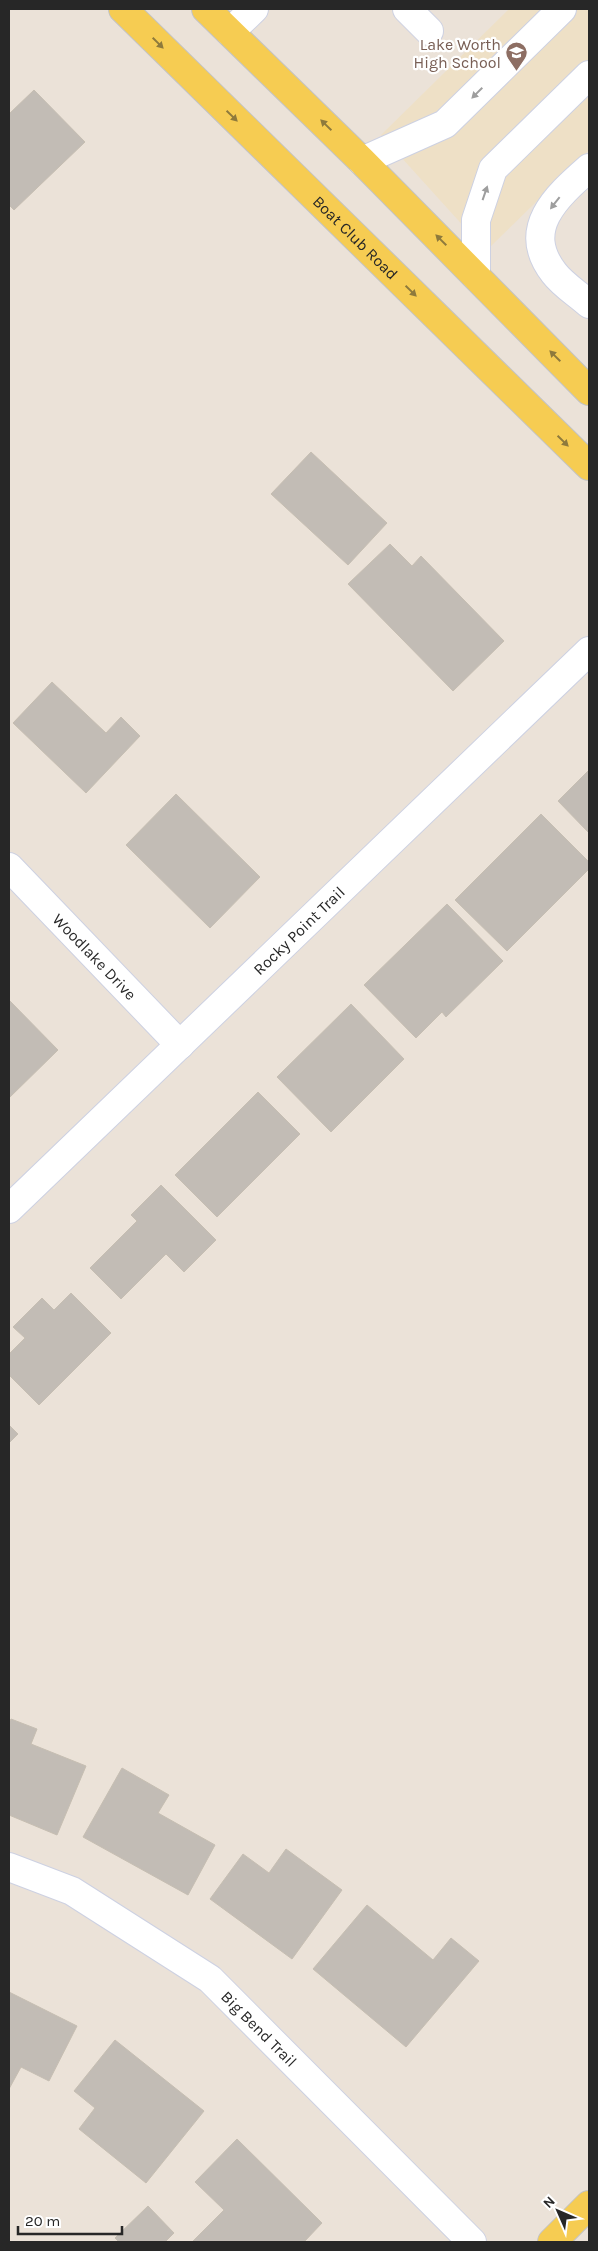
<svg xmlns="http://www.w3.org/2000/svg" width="598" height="2251" font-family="Karla,sans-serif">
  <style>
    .education { fill: #eee0c6 }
    .building { fill: #c2bcb5; stroke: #c6beb2 }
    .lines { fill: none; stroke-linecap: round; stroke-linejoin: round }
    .minor-casing { stroke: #cdd1e2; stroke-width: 30 }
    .major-casing { stroke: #c3c3c3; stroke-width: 30 }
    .minor { stroke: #fff; stroke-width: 28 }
    .major { stroke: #f6cc52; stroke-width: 28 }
    .oneway { fill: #8e7a3c }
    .oneway2 { fill: #9e9e9e }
    .labels { text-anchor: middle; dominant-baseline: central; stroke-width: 4.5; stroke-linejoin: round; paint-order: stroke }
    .education-label { font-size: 16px; fill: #785e54; stroke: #fff; text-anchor: end }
    .street-label { font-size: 16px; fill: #272727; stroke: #fff }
  </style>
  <rect width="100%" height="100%" fill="#ebe2d8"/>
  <polygon class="education" points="509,9 589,9 589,150 486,251 381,135"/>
  <g class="building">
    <polygon points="34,90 85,142 14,210 9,205 9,114"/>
    <polygon points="311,452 387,523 348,565 271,494"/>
    <polygon points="390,544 412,566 421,556 504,641 453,691 348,584"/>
    <polygon points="52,682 106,733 121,717 140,736 86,793 13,723"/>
    <polygon points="589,770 589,833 558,801"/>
    <polygon points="176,794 260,877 210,928 126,845"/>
    <polygon points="541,814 589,862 589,869 507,951 455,900"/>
    <polygon points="447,904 503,961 446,1017 442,1012 416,1038 364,985"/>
    <polygon points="9,1000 58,1050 9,1098"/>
    <polygon points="351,1004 404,1059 331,1132 277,1077"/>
    <polygon points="258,1092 300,1134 217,1217 175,1175"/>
    <polygon points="161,1185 216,1240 184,1272 166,1254 121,1299 90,1268 137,1221 131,1215"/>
    <polygon points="71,1293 111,1333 39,1405 9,1375 9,1354 25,1338 13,1327 42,1298 54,1310"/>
    <polygon points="9,1425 18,1434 9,1443"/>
    <polygon points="11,1719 37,1729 31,1744 86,1766 57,1835 9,1815 9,1723"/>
    <polygon points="122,1768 169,1795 158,1813 215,1845 188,1895 83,1837"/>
    <polygon points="286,1849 342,1890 292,1959 210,1899 243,1854 269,1873"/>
    <polygon points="367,1905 433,1960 451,1938 479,1961 406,2047 313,1969"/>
    <polygon points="9,1992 77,2026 49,2081 21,2067 9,2089"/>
    <polygon points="115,2040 204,2111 146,2183 79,2129 95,2108 74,2091"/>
    <polygon points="237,2139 322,2223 304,2242 192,2242 224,2210 195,2182"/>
    <polygon points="148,2206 174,2233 165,2242 119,2242 115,2238"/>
  </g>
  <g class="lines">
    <defs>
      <g id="minor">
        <polyline points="407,9 429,31"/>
        <polyline points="230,32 254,9"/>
        <polyline points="362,161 445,124 562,9"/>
        <path d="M 589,168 C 556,197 520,229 554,273 C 563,285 578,294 589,304"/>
        <polyline points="476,276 476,220 493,169 589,75"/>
        <path id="s1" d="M 9,867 L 180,1045"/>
        <path id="s2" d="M 9,1209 L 589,651"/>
        <path id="s3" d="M 9,1867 L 72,1891 L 210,1979 L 472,2242"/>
      </g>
      <g id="major">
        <path id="s4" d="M 123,9 L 589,466"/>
        <polyline points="206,9 362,161 589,391"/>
        <polyline points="552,2242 589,2205"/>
      </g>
    </defs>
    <use href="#minor" class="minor-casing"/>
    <use href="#major" class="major-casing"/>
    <use href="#minor" class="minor"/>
    <use href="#major" class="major"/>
  </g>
  <defs><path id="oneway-solid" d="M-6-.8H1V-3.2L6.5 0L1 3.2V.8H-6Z" transform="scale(1.25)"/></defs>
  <g class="oneway">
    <use href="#oneway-solid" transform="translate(158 43) rotate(45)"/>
    <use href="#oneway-solid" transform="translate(232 116) rotate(44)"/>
    <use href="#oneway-solid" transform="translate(326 125) rotate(-136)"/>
    <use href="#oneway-solid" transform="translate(441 240) rotate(-135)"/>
    <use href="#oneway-solid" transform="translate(411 291) rotate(44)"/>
    <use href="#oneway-solid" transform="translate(555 356) rotate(-135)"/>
    <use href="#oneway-solid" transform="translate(563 441) rotate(44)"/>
  </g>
  <g class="oneway2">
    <use href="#oneway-solid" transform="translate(477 93) rotate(135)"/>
    <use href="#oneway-solid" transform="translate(485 193) rotate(-71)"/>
    <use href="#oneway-solid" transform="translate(555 203) rotate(128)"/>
  </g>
  <defs>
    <symbol id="school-pin" viewBox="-11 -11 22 30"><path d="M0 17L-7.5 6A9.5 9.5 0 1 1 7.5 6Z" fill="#8d6e63" stroke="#fff"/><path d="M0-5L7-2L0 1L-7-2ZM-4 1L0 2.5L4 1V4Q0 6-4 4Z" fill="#fff"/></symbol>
  </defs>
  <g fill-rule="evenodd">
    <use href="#school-pin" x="504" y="40" width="25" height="34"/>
  </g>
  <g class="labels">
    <g class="education-label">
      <text x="501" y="44">Lake Worth<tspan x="501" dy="18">High School</tspan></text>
    </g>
    <g class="street-label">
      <text stroke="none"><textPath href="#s4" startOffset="326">Boat Club Road</textPath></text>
      <text stroke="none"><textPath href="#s2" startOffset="402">Rocky Point Trail</textPath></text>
      <text stroke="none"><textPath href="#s1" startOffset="124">Woodlake Drive</textPath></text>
      <text stroke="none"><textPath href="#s3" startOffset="301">Big Bend Trail</textPath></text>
    </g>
  </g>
  <rect width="598" height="2251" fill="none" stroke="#272727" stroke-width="20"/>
  <g transform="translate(558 2211) rotate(315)" stroke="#ffffff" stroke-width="4" paint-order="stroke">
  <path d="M0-4L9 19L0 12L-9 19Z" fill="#272727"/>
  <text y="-8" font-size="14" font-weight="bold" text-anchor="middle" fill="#272727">N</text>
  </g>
  <path d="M18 2226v8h104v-8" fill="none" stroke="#272727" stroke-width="2.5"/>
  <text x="25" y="2226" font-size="15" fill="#272727" stroke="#ffffff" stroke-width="4" paint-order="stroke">20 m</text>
</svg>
